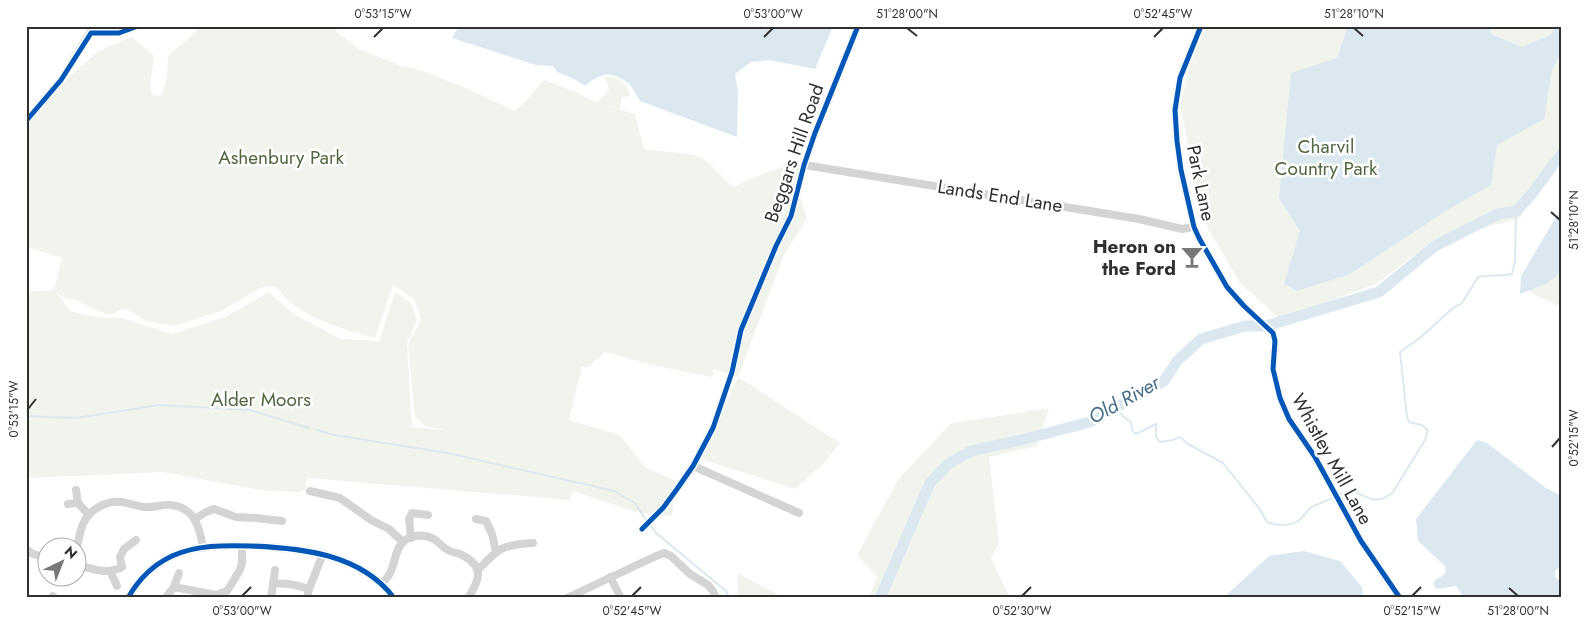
<svg xmlns="http://www.w3.org/2000/svg" width="1588" height="624" font-family="Jost,sans-serif">
  <style>
    .green { fill: #f1f4ed; fill-rule: evenodd }
    .water { fill: #dce8f0 }
    .lines { fill: none; stroke-linecap: round; stroke-linejoin: round }
    .stream { stroke: #dce8f0; stroke-width: 2 }
    .river { stroke: #dce8f0; stroke-width: 11 }
    .minor { stroke: #d4d4d4; stroke-width: 8 }
    .cycleway-casing { stroke: #fff; stroke-width: 8 }
    .cycleway { stroke: #0057b8; stroke-width: 5 }
    .ticks { fill: none; stroke: #303030; stroke-width: 2 }
    .labels { text-anchor: middle; dominant-baseline: central; stroke-width: 5; stroke-linejoin: round; paint-order: stroke }
    .park-label { font-size: 19px; fill: #526741; stroke: #fff }
    .street-label { font-size: 19px; fill: #303030; stroke: #fff }
    .poi-label { font-size: 19px; font-weight: bold; fill: #303030; stroke: #fff; text-anchor: end }
    .water-label { font-size: 20px; font-style: italic; fill: #456e8a; stroke: #fff }
    .neatline { fill: none; stroke: #303030; stroke-width: 2 }
    .ticks-label { font-size: 12px; text-anchor: middle; fill: #303030 }
  </style>
  <rect width="100%" height="100%" fill="#fff"/>
  <g class="green">
    <path d="M 202,26 L 335,26 L 337,32 L 359,49 L 402,66 L 423,71 L 468,89 L 514,111 L 525,102 L 544,80 L 576,92 L 597,103 L 609,90 L 605,77 C 617,77 628,82 630,96 L 622,97 L 620,109 L 598,103 L 635,114 L 644,149 L 695,155 L 707,161 L 733,187 L 770,171 L 786,166 L 807,170 L 800,196 L 807,219 L 784,255 L 738,377 L 840,443 L 822,465 L 795,489 L 701,459 L 738,377 L 713,369 L 713,377 L 707,376 L 657,366 L 605,352 L 588,367 L 582,367 L 569,420 L 620,435 L 646,468 L 676,481 L 672,516 L 635,512 L 573,491 L 570,500 L 307,478 L 305,490 L 299,492 L 260,490 L 163,472 L 26,478 L 26,292 L 54,290 L 62,258 L 26,247 L 26,123 L 67,78 L 99,51 L 132,37 L 154,56 L 150,88 L 152,94 L 157,96 L 162,95 L 167,77 L 168,56 ZM 393,285 L 414,299 L 421,319 L 408,345 L 415,417 L 424,426 L 453,431 L 412,427 L 407,343 L 417,320 L 411,303 L 395,292 L 379,341 L 341,339 L 295,315 L 269,292 L 225,317 L 172,334 L 122,318 L 95,317 L 70,311 L 56,292 L 63,297 L 79,301 L 94,309 L 110,315 L 126,308 L 145,321 L 174,326 L 221,311 L 264,286 L 276,287 C 281,292 286,299 292,304 C 316,322 346,330 375,338 Z"/>
    <polygon points="1206,26 1562,26 1562,151 1520,218 1430,243 1376,284 1280,319 1240,283 1205,223 1180,106 1188,71"/>
    <polygon points="1562,272 1562,303 1558,306 1528,291 1546,284"/>
    <polygon points="1049,408 1037,446 989,457 999,544 991,558 1010,598 869,598 877,576 857,555 898,480 950,424"/>
    <polygon points="737,573 785,598 738,598"/>
  </g>
  <g class="water">
    <path d="M 459,26 L 826,26 L 832,29 L 815,69 L 769,60 L 751,62 L 735,74 L 738,91 L 737,137 L 640,101 C 637,96 635,92 632,88 C 630,83 624,80 620,78 C 606,70 596,77 585,86 L 574,79 L 557,72 L 553,66 L 536,65 L 452,38 Z"/>
    <polygon points="1348,26 1489,26 1491,34 1522,47 1550,35 1557,26 1562,26 1562,51 1552,70 1544,119 1497,145 1491,185 1452,207 1350,274 1297,291 1284,284 1300,231 1279,198 1291,73 1337,58"/>
    <polygon points="1562,207 1562,272 1546,284 1520,294 1521,276"/>
    <polygon points="1477,440 1487,443 1546,488 1562,496 1562,565 1555,571 1555,576 1558,580 1562,579 1562,598 1464,598 1456,586 1437,589 1434,586 1434,581 1446,573 1445,566 1418,541 1416,519"/>
    <polygon points="1304,551 1340,561 1362,587 1363,598 1223,598 1269,556"/>
  </g>
  <g class="lines">
    <g class="stream">
      <path d="M 1115,408 L 1123,416 L 1131,422 L 1132,430 L 1136,434 L 1156,424 L 1156,437 L 1160,442 L 1173,440 L 1180,437 L 1188,444 L 1223,463 L 1259,508 L 1267,522 C 1276,526 1289,526 1298,521 C 1303,518 1306,511 1312,507 C 1319,503 1327,501 1334,497"/>
      <polyline points="26,416 76,418 159,405 250,410 309,428"/>
      <polyline points="317,430 334,435 448,453 614,491 635,503 646,520"/>
      <path d="M 1338,495 L 1352,490 C 1368,498 1377,506 1393,492 L 1425,440 L 1428,431 L 1422,425 L 1409,422 L 1407,417 L 1400,352 L 1421,337 L 1453,308 L 1462,303 L 1478,277 C 1490,275 1501,276 1512,274 L 1515,261 L 1516,211"/>
      <polyline points="651,526 656,533 726,591 729,598"/>
    </g>
    <polyline class="river" points="880,598 930,483 948,464 971,451 1021,440 1090,422 1164,381 1177,361 1201,339 1245,326 1266,326 1379,292 1435,246 1498,214 1516,211 1531,195 1562,153"/>
    <g class="minor">
      <polyline points="1201,26 1180,78 1175,110 1177,141 1181,170 1194,227 1199,238 1227,287 1244,306 1273,333 1275,341 1273,369 1280,398 1289,419 1315,457 1361,541 1400,598"/>
      <polyline points="91,33 119,33 138,26"/>
      <polyline points="26,121 61,80 94,26"/>
      <polyline points="804,165 1139,219 1182,229 1194,227"/>
      <polyline points="693,466 799,513"/>
      <polyline points="76,490 78,503 89,515"/>
      <polyline points="310,491 340,498 371,520 389,529 403,542"/>
      <polyline points="68,504 78,503"/>
      <polyline points="195,519 206,512 214,509 236,517 256,518 282,521"/>
      <polyline points="476,519 486,521 492,534 496,552"/>
      <polyline points="642,529 663,508 677,489 693,466 713,428 732,372 741,330 776,246 791,216 804,165 815,133 858,26"/>
      <polyline points="411,538 409,519 412,513 428,515"/>
      <path d="M 77,546 C 79,539 80,531 83,524 C 89,510 106,500 121,502 C 129,503 136,506 144,507 C 153,508 162,504 171,505 C 195,507 200,529 203,548"/>
      <polyline points="26,549 33,554 48,558"/>
      <path d="M 78,565 C 92,569 108,575 122,567 L 120,557 L 124,549 L 136,540"/>
      <path d="M 275,570 L 273,584 C 285,582 297,585 309,589"/>
      <path d="M 478,570 C 499,548 501,545 533,543"/>
      <polyline points="110,571 117,586"/>
      <polyline points="179,573 174,587 216,595 227,591 240,570 242,563 242,546"/>
      <polyline points="610,577 621,598"/>
      <path d="M 382,584 C 385,580 389,576 391,571 C 395,562 395,551 402,543 C 410,534 425,534 434,539 C 440,543 444,549 450,551 C 454,553 460,553 464,556 C 485,568 479,581 468,598"/>
      <polyline points="167,596 174,587"/>
      <polyline points="52,598 53,596"/>
      <path d="M 128,598 C 138,580 153,565 172,556 C 196,545 225,545 251,546 C 302,548 361,554 394,598"/>
      <polyline points="271,598 273,584"/>
      <polyline points="307,598 309,589 323,554"/>
      <polyline points="567,598 656,556 664,553 671,556 690,574 708,585 713,591 716,598"/>
    </g>
    <defs>
      <g id="cycleway">
        <polyline points="1201,26 1180,78 1175,110 1177,141 1181,170 1194,227 1199,238 1227,287 1244,306 1273,333 1275,341 1273,369 1280,398 1289,419 1315,457 1361,541 1400,598"/>
        <polyline points="26,121 61,80 91,33 119,33 138,26"/>
        <polyline points="642,529 663,508 677,489 693,466 713,428 732,372 741,330 776,246 791,216 804,165 815,133 858,26"/>
        <path d="M 128,598 C 138,580 153,565 172,556 C 196,545 225,545 251,546 C 302,548 361,554 394,598"/>
      </g>
    </defs>
    <use href="#cycleway" class="cycleway-casing"/>
    <use href="#cycleway" class="cycleway"/>
  </g>
  <path class="ticks" d="M 907,28 L 917,36M 1354,28 L 1363,36M 374,37 L 383,28M 764,37 L 773,28M 1154,37 L 1163,28M 1551,212 L 1560,220M 28,409 L 36,399M 1552,447 L 1560,438M 1509,588 L 1518,596M 242,596 L 251,587M 632,596 L 641,587M 1022,596 L 1031,587M 1412,596 L 1421,587"/>
  <defs>
    <symbol id="bar-bare" viewBox="-9 -9 18 18"><path d="M-6-5H6L.8 .8V4.5H3.5V6h-7V4.5H-.8V.8Z" fill="#787878" stroke="#fff" stroke-width="2.5" paint-order="stroke"/></symbol>
  </defs>
  <g fill-rule="evenodd">
    <use href="#bar-bare" x="1176" y="241" width="32" height="32"/>
  </g>
  <g class="labels">
    <g class="park-label">
      <text x="1326" y="146">Charvil<tspan x="1326" dy="22">Country Park</tspan></text>
      <text x="281" y="157">Ashenbury Park</text>
      <text x="261" y="399">Alder Moors</text>
    </g>
    <g class="street-label">
      <text transform="translate(794 153) rotate(-71)">Beggars Hill Road</text>
      <text transform="translate(1201 183) rotate(78)">Park Lane</text>
      <text transform="translate(1000 196) rotate(9)">Lands End Lane</text>
      <text transform="translate(1332 459) rotate(61)">Whistley Mill Lane</text>
    </g>
    <g class="poi-label">
      <text x="1176" y="246">Heron on<tspan x="1176" dy="22">the Ford</tspan></text>
    </g>
    <g class="water-label">
      <text transform="translate(1124 400) rotate(-29)">Old River</text>
    </g>
  </g>
  <rect width="1588" height="624" fill="none" stroke="#ffffff" stroke-width="55"/>
  <g transform="translate(62 562) rotate(43)"><circle r="24" fill="#ffffff" stroke="#acacac"/>
  <path d="M0-4L9 19L0 12L-9 19Z" fill="#787878"/>
  <text y="-8" font-size="14" font-weight="bold" text-anchor="middle" fill="#303030">N</text>
  </g>
  <rect x="28" y="28" width="1532" height="568" class="neatline"/>
  <g class="ticks-label">
    <text x="383" y="18">0°53'15"W</text>
    <text x="773" y="18">0°53'00"W</text>
    <text x="907" y="18">51°28'00"N</text>
    <text x="1163" y="18">0°52'45"W</text>
    <text x="1354" y="18">51°28'10"N</text>
    <text transform="translate(1574 220) rotate(-90)" y="4">51°28'10"N</text>
    <text transform="translate(14 409) rotate(-90)" y="4">0°53'15"W</text>
    <text transform="translate(1574 438) rotate(-90)" y="4">0°52'15"W</text>
    <text x="242" y="615">0°53'00"W</text>
    <text x="632" y="615">0°52'45"W</text>
    <text x="1022" y="615">0°52'30"W</text>
    <text x="1412" y="615">0°52'15"W</text>
    <text x="1518" y="615">51°28'00"N</text>
  </g>
</svg>
